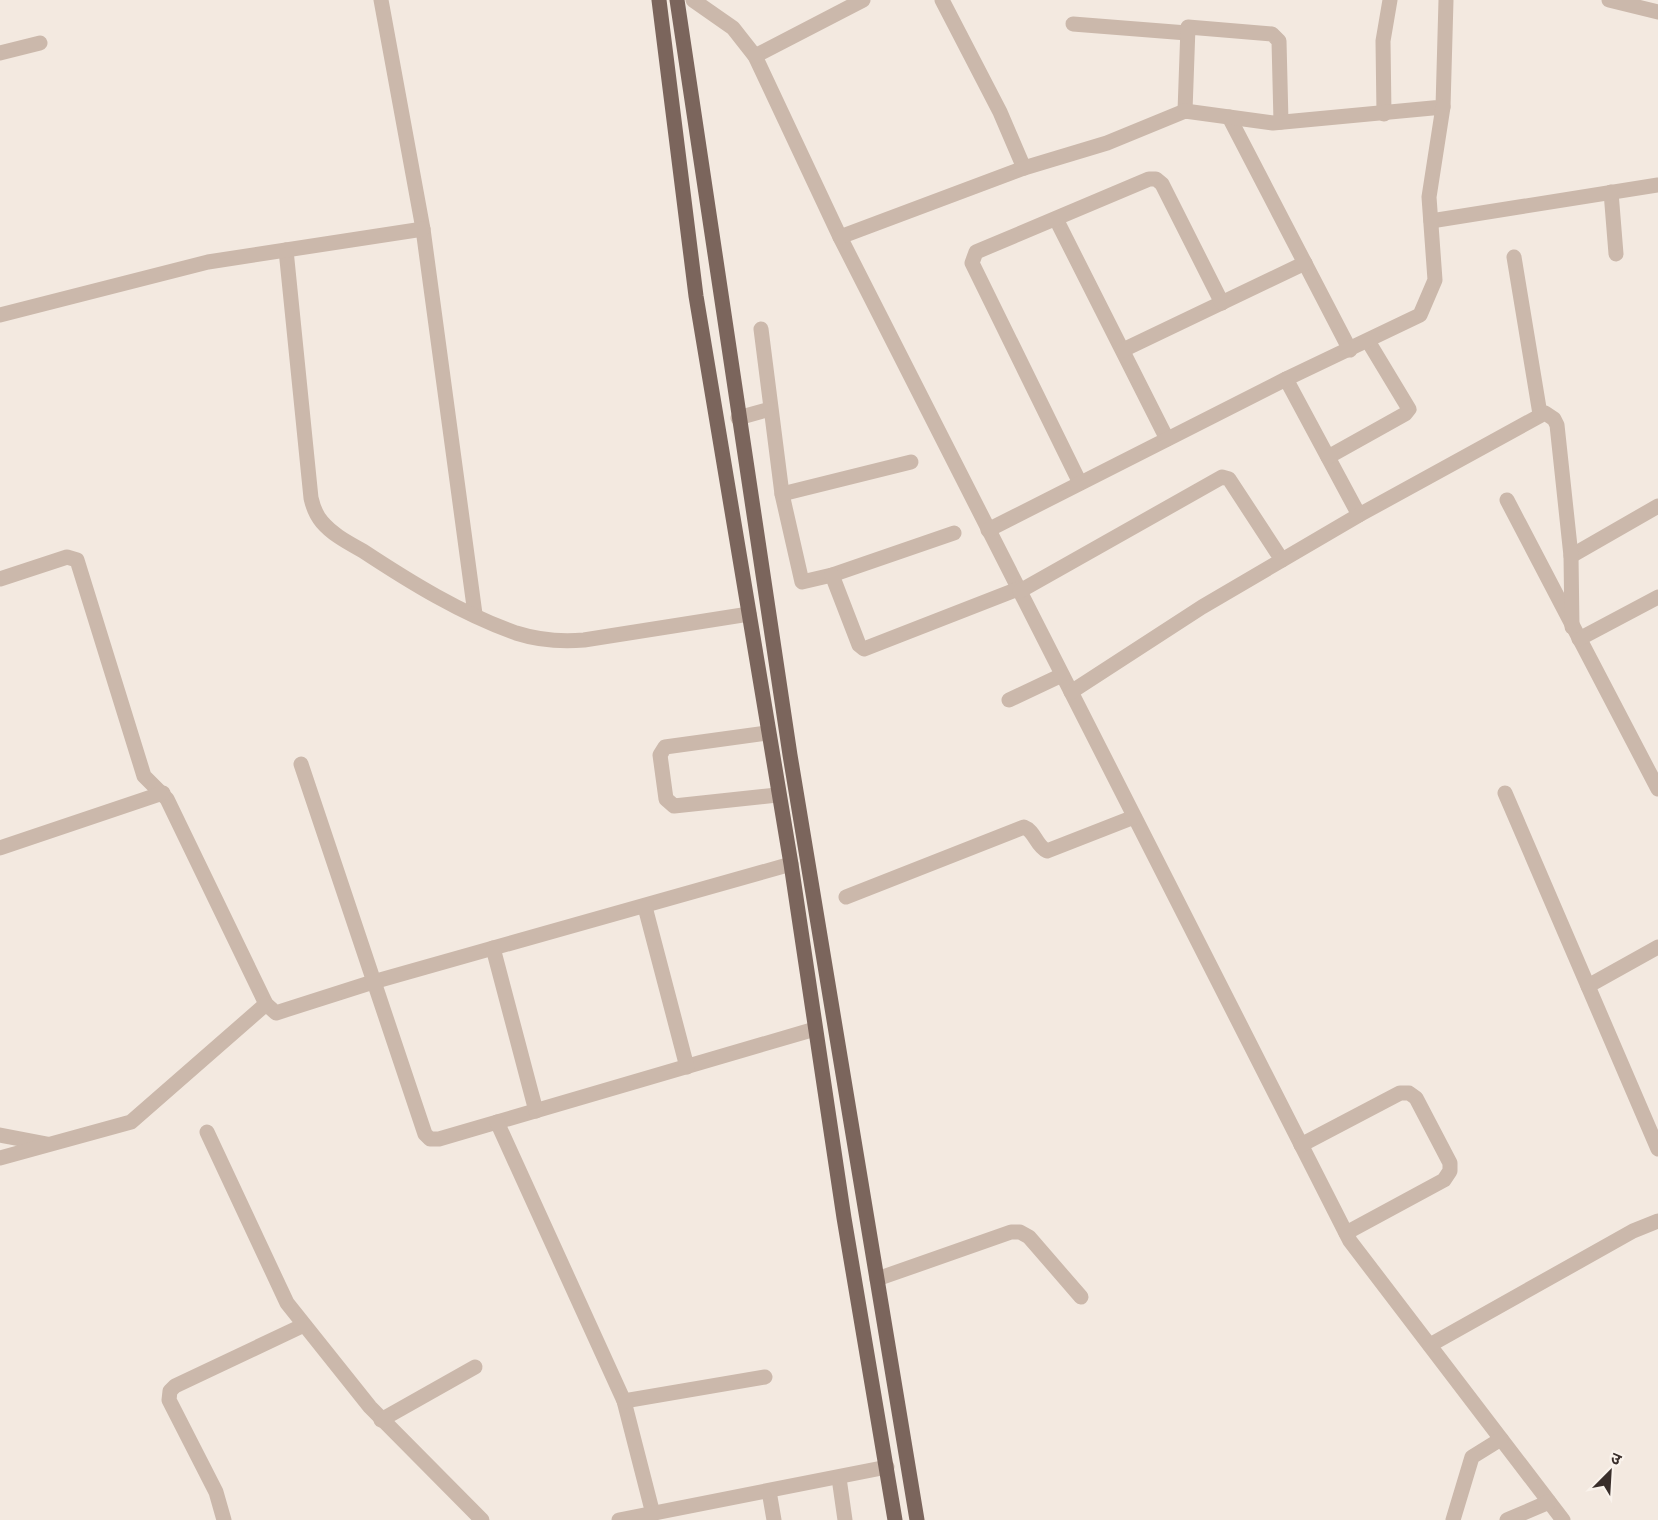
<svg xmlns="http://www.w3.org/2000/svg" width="1658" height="1520" font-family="Rubik,'Noto Sans Devanagari',sans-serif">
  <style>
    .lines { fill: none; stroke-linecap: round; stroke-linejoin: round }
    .minor { stroke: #cbb8ab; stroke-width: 15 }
    .major { stroke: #7b655c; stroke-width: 15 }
  </style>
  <rect width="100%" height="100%" fill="#f3e9e0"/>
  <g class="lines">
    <g class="minor">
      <polyline points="381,0 423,229 475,614"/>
      <polyline points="693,0 733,28 755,56 840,237 1350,1241 1563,1520"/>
      <polyline points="942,0 1000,112 1024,168"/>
      <polyline points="1609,0 1658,12"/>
      <polyline points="1073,24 1187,33"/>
      <polyline points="0,53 40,43"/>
      <polyline points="755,56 863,0"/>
      <polyline points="1185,111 1188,27 1272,34 1279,41 1281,122"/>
      <polyline points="1384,114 1383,41 1390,0"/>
      <polyline points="1229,117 1350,350"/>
      <polyline points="1611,192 1616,254"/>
      <polyline points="1056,219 1167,439"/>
      <polyline points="1431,221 1658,185"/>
      <polyline points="840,237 1024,168 1107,143 1185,111 1273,123 1443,107 1446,0"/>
      <path d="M 286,250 L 311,498 C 313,507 316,515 322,522 C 333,535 349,543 363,551 C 410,582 462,614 516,633 C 538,640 561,642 584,640 L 749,614"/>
      <polyline points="1514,257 1540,414"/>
      <polyline points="0,315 208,262 423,229"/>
      <polyline points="761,329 782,494 802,582 832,575 954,533"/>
      <polyline points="1123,350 1305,263"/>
      <polyline points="1286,379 1359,515"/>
      <polyline points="738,418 770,409"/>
      <polyline points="1328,457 1405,414 1409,409 1368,341"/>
      <polyline points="1080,483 972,263 976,252 1149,179 1156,179 1162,184 1222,303"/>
      <polyline points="782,494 911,462"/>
      <polyline points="1507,500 1658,789"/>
      <polyline points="988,530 1286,379 1420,315 1435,280 1429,197 1443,107"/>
      <polyline points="1571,556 1658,506"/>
      <polyline points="832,575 859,645 864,649 1018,589"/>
      <polyline points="0,579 67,557 77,560 144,776 167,799 266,1004 276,1013 373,982 791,864"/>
      <polyline points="1020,591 1222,477 1229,479 1282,560"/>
      <polyline points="1579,639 1658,597"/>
      <polyline points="1071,692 1202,607 1359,515 1545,413 1554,419 1557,425 1571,556 1572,627"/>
      <polyline points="1009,700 1062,675"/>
      <polyline points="767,733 665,747 660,755 666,799 674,806 777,795"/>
      <polyline points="301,764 425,1134 430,1139 439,1139 815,1029"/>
      <polyline points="1505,793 1658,1149"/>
      <polyline points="0,848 163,793"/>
      <path d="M 846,897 L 1024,827 C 1035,831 1036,846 1047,851 L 1134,817"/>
      <polyline points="645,907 687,1067"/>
      <polyline points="493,948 536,1111"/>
      <polyline points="1588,986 1658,947"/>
      <polyline points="497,1122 624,1401 653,1514"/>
      <polyline points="207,1132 287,1303 370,1407 482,1520"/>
      <polyline points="0,1135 47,1144"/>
      <polyline points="1301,1145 1400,1093 1409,1093 1416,1098 1450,1163 1450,1171 1444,1180 1346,1233"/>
      <polyline points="0,1158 131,1122 266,1004"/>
      <polyline points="877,1279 1011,1232 1020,1232 1029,1237 1081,1297"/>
      <polyline points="1430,1345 1633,1231 1658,1221"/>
      <polyline points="624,1401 765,1377"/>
      <polyline points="381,1420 475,1367"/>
      <polyline points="839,1478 845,1520"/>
      <polyline points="769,1491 774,1520"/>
      <polyline points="224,1520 216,1492 169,1400 170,1391 175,1386 304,1325"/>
      <polyline points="619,1520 887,1467"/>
      <polyline points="1453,1520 1472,1457 1501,1439"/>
      <polyline points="1507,1520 1549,1502"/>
    </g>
    <g class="major">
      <polyline points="659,0 696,296 791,864 844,1218 895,1520"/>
      <polyline points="677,0 790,755 917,1520"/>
    </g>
  </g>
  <g transform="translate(1610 1472) rotate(24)" stroke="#faf3ec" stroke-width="4.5" paint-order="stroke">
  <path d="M0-4.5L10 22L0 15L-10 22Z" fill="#392e2a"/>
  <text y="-9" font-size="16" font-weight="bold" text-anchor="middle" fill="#392e2a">उ</text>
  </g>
</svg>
